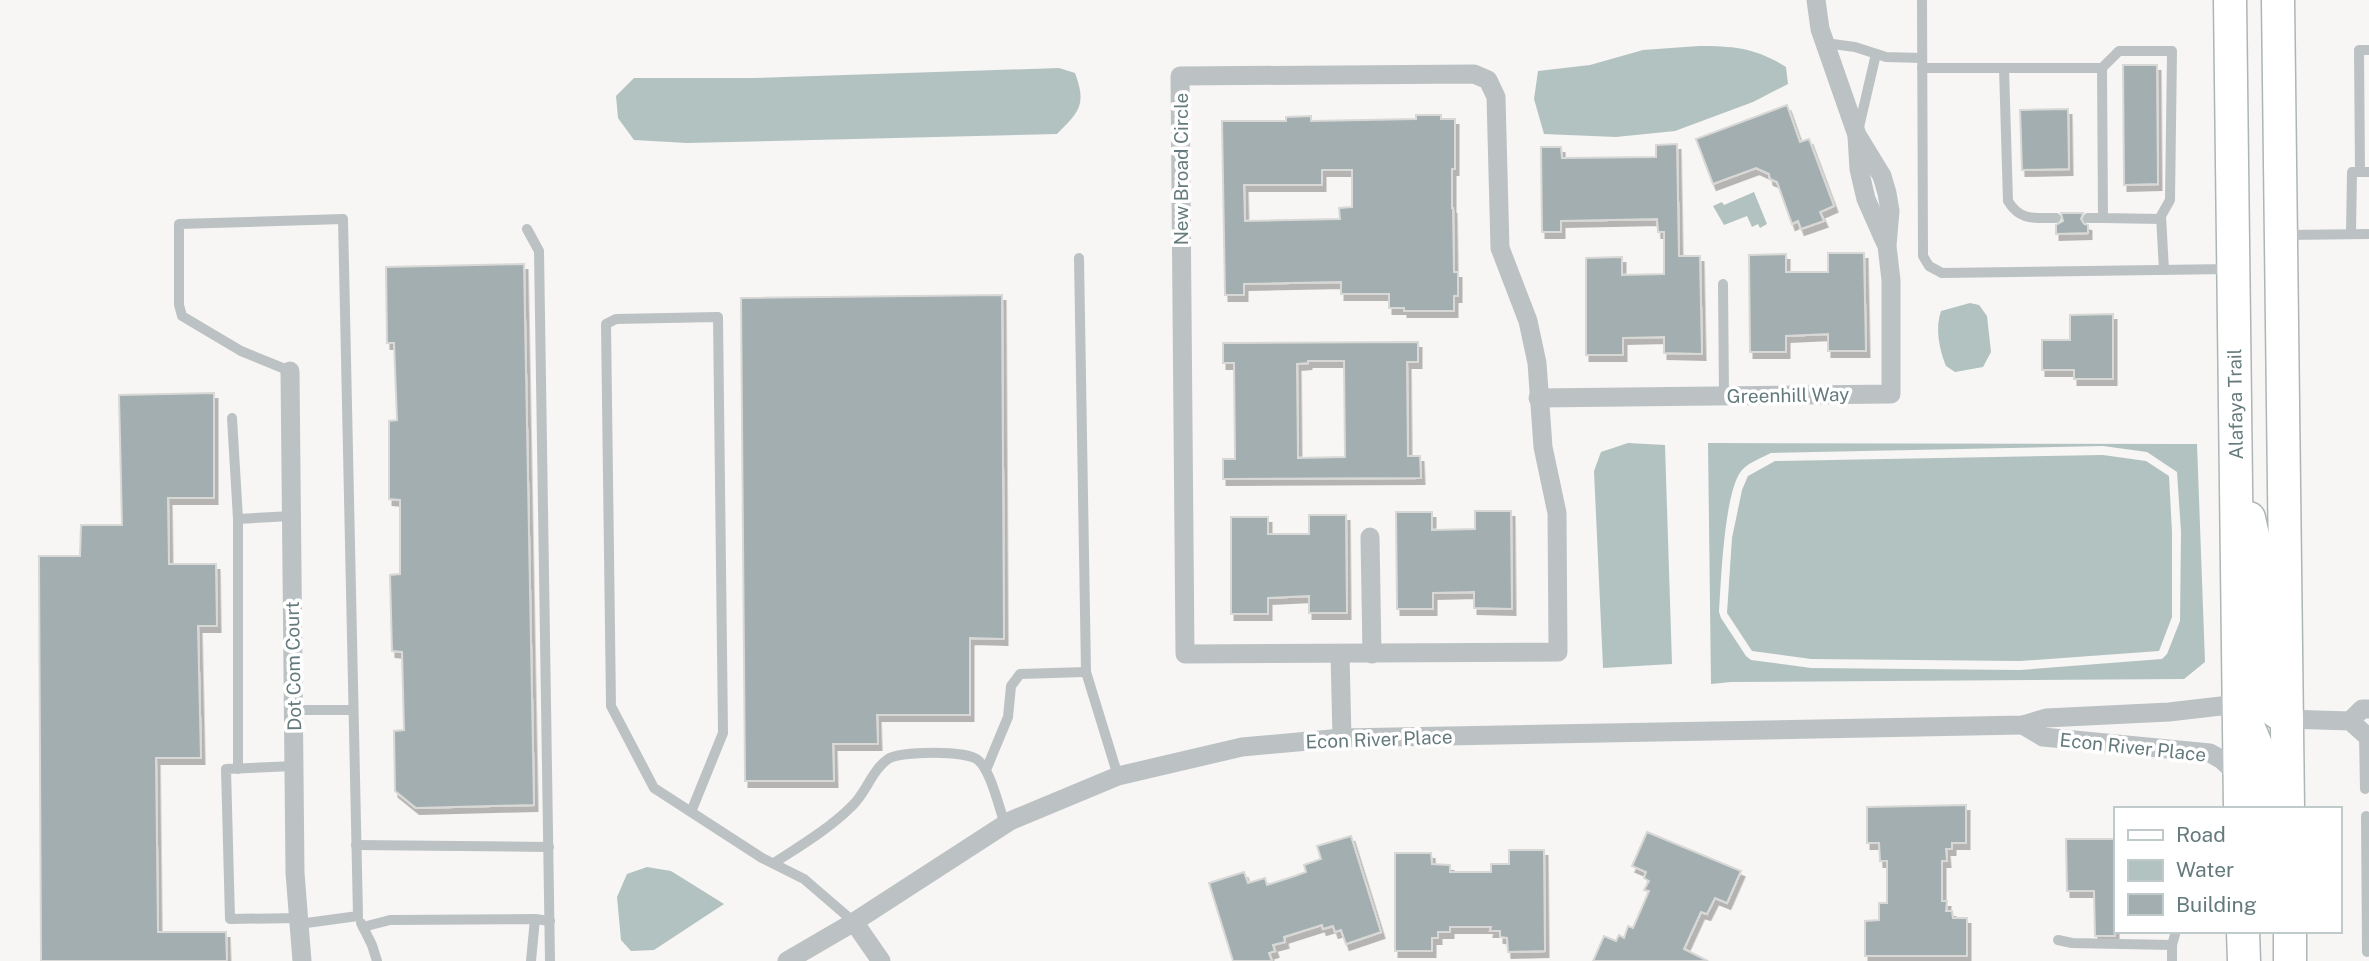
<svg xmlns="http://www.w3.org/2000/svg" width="2369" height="961" font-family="'Public Sans',sans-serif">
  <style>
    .water { fill: #b2c2c1; fill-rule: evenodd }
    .building { fill: #a2aeaf; stroke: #d8d8d7; stroke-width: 2; fill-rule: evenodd; filter: url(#shadow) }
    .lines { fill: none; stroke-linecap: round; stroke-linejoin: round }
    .primary-casing { stroke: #aeb5b6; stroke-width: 35 }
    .service { stroke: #bcc2c3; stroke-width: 10 }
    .minor { stroke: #bcc2c3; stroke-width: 19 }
    .primary { stroke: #fff; stroke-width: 32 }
    .labels { text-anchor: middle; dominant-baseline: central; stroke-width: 7; stroke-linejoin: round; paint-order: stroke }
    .street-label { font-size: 19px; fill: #657a7c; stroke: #fff }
  </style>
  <defs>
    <filter id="shadow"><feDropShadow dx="3.5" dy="6" stdDeviation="0" flood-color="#0004"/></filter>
  </defs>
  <rect width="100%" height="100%" fill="#f7f6f4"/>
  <g class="water">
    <path d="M 1699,46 C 1734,46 1756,48 1786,67 L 1788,84 L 1753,102 L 1675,131 L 1616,137 L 1544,134 L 1534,99 L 1538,71 L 1590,65 L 1643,50 Z"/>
    <path d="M 1059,68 L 1075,73 C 1087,105 1079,112 1057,134 L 687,143 L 634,140 L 618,118 L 616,96 L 634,78 L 753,78 Z"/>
    <polygon points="1754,192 1767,224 1760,228 1758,224 1752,227 1747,216 1724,225 1713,206 1722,202 1724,205"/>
    <path d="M 1970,303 L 1979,305 L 1987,316 L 1991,352 L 1983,367 L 1955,372 L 1946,366 C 1939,349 1935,328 1941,311 Z"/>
    <polygon points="1628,443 1665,445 1672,664 1603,668 1594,471 1601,452"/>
    <path d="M 1708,443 L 2197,444 L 2205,662 L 2184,679 L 1731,682 L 1711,684 ZM 2103,446 L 2147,452 L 2177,472 L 2181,532 L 2180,621 L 2167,654 L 2162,659 L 2020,670 L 1811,668 L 1751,660 L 1746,656 L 1721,618 L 1719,612 C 1721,584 1724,487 1743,469 C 1750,462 1763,457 1771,453 Z"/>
    <polygon points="2103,455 2146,461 2169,476 2172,532 2172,617 2159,651 2020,661 1811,659 1752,651 1727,613 1732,538 1742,490 1748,476 1775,461"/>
    <polygon points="647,867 671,871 724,904 654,950 631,951 621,940 617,897 627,874"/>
  </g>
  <g class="building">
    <polygon points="2123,65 2157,65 2158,184 2124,185"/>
    <polygon points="1787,105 1800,142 1809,139 1834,206 1820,212 1824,221 1801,229 1798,221 1792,224 1777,182 1770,179 1769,174 1756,168 1713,184 1696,139"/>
    <polygon points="2068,109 2069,169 2022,170 2020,110"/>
    <path d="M 1416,115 L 1441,115 L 1441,119 L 1455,119 L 1455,169 L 1452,169 L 1452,208 L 1453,208 L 1454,272 L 1458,272 L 1458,296 L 1454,296 L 1454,311 L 1404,311 L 1404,308 L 1389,308 L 1389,294 L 1341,294 L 1341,282 L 1244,284 L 1244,295 L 1225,295 L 1222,121 L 1286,121 L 1286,117 L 1311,116 L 1311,121 L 1416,119 ZM 1322,170 L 1352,170 L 1352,207 L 1339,208 L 1340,219 L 1245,221 L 1244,185 L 1322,185 Z"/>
    <polygon points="1677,144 1679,256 1700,256 1702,354 1664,353 1664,337 1623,338 1623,355 1586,355 1586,258 1622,257 1622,275 1664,274 1664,232 1658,232 1657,219 1561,221 1561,232 1542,232 1541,147 1561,147 1562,158 1656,157 1656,145"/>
    <polygon points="2061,213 2083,213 2081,219 2084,224 2088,225 2088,233 2056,234 2056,225 2063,221"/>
    <polygon points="1828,253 1864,253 1866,351 1828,351 1828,334 1786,336 1786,352 1750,352 1749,255 1786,254 1786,272 1828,272"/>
    <polygon points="524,264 534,805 416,808 395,791 394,731 404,730 402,652 392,651 390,575 400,574 400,500 389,499 389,421 397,420 394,343 387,343 386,267"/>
    <polygon points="1002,295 1004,639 970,638 970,715 877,715 878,744 833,744 834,781 745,781 741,298"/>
    <polygon points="2113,314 2113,379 2074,379 2074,370 2042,370 2042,340 2070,340 2070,315"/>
    <path d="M 1418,342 L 1418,362 L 1407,362 L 1408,456 L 1420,456 L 1421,478 L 1223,479 L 1223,459 L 1235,459 L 1234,363 L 1223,363 L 1223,343 ZM 1308,361 L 1344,361 L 1345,457 L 1298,458 L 1297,364 L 1308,363 Z"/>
    <polygon points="214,393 214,498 168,498 169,564 216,564 217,626 198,626 201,758 156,758 158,932 226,932 227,961 41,961 39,556 80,556 81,525 122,525 119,395"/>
    <polygon points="1475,511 1511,511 1512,609 1474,608 1474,592 1433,593 1433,609 1397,609 1396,512 1432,512 1432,530 1475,529"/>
    <polygon points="1309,515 1346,515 1347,613 1309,613 1309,596 1268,598 1268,614 1231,614 1231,517 1268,517 1268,534 1309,534"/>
    <polygon points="1966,805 1966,843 1952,843 1952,849 1946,849 1947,861 1942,861 1942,901 1947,901 1946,911 1952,911 1953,918 1967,918 1967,956 1865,956 1865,921 1879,920 1879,903 1887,903 1887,861 1880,861 1879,843 1867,843 1867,807"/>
    <polygon points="1647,832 1741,871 1727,903 1715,898 1707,914 1701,912 1684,949 1708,961 1593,961 1604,936 1616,941 1619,935 1624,938 1628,926 1633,928 1649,891 1644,890 1649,881 1644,878 1646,872 1632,866"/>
    <polygon points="1351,836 1381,932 1346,944 1341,930 1335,932 1333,926 1323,929 1322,925 1284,937 1285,942 1273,945 1275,951 1269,953 1272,961 1233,961 1209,883 1244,872 1248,883 1265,878 1267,885 1295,876 1306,872 1304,865 1321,859 1317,846"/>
    <polygon points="2066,839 2115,839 2115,936 2095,936 2094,891 2067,891"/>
    <polygon points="1509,850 1544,850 1545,951 1508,952 1507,938 1500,937 1500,931 1490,931 1491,927 1450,927 1450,932 1438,932 1438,938 1432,938 1432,951 1395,951 1395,853 1431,853 1432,864 1450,865 1450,872 1491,872 1491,864 1509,864"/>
  </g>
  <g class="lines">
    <defs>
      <g id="primary">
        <polyline points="2230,0 2240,809"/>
        <polyline points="2278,0 2288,809"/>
        <polyline points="2249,518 2262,576 2263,679 2266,698 2274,710 2287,719"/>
        <polyline points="2244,716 2261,757 2263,809"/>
        <polyline points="2243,931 2244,961"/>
        <polyline points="2290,931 2290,961"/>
      </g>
    </defs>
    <use href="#primary" class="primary-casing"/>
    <g class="service">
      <polyline points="1922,0 1923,256 1929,266 1942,273 2229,269"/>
      <polyline points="1825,43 1855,47 1886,57 1922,58"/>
      <polyline points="1922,68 2102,68 2119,51 2172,51 2170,200 2161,216 2164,270"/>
      <path d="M 2004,68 L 2008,201 C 2020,221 2034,218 2056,218"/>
      <polyline points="2102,68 2103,218 2161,219"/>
      <polyline points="1859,127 1876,54"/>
      <polyline points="2360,172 2359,50 2369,50"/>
      <polyline points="2088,218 2103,218"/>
      <polyline points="527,229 539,251 550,961"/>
      <polyline points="2351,233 2352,172 2369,172"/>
      <polyline points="2285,235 2369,234"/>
      <polyline points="1079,258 1086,672 1118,776"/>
      <polyline points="1723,284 1724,396"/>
      <polyline points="290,371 241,351 182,316 179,305 179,224 343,219 358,916 299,924"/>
      <polyline points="232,418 238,519"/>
      <polyline points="294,710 353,710"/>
      <polyline points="2364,736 2365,789"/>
      <polyline points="294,766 226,769 230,919 299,918"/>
      <polyline points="238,769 238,519 291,516"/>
      <polyline points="986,770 1008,717 1011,686 1020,674 1086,672"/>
      <polyline points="691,812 723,733 718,317 616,319 606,324 611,706 654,788 762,858 804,879 854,922"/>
      <polyline points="2366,816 2367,952 2369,951"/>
      <polyline points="356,845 549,847"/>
      <path d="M 774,863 C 800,846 829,829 852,806 C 866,793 872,770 888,759 C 901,751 966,750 978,760 C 991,771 999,808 1005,824"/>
      <polyline points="361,923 372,945 377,961"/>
      <polyline points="363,927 390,920 535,919 550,921"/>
      <polyline points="2058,940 2072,943 2172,945"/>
      <polyline points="531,961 535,919"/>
      <polyline points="2172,961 2172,945 2176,931"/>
    </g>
    <g class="minor">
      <polygon points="1474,74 1488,80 1496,97 1500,248 1528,321 1537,363 1543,447 1557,513 1558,652 1185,654 1180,76"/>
      <polyline points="1857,137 1859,169 1866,199 1885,242"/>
      <polyline points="290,371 295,873 302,961"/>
      <polyline points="1538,398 1891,394 1891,280 1887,246 1890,211 1887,193 1882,176 1857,135 1820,29 1816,0"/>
      <polyline points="1370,537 1372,654"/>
      <polyline points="1340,654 1342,738"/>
      <polyline points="2287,719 2350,721 2369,738"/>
      <polyline points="2350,721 2362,709 2369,709"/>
      <polyline points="2023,725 2043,737 2210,753 2222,760 2239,776"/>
      <polyline points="854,922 881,961"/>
      <polyline points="787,961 854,922 1010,821 1118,776 1242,747 1342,738 2023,725 2046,718 2169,712 2238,704"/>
    </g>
    <use href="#primary" class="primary"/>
  </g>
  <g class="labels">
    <g class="street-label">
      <text transform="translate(1181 169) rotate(-90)">New Broad Circle</text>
      <text transform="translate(1788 395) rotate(-1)">Greenhill Way</text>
      <text transform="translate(2235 404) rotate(-91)">Alafaya Trail</text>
      <text transform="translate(293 666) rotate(-91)">Dot Com Court</text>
      <text transform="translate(1379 739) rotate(-2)">Econ River Place</text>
      <text transform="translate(2133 747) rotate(6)">Econ River Place</text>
    </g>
  </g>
  <rect x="2114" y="807" width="228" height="126" fill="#ffffff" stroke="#c1cacb" stroke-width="2"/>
  <rect x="2128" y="830" width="35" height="10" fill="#ffffff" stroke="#c1cacb" stroke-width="2"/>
  <text x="2176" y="842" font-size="21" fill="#657a7c">Road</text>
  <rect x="2128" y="860" width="35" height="21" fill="#b2c2c1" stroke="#c1cacb" stroke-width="2"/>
  <text x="2176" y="877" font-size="21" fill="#657a7c">Water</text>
  <rect x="2128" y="894" width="35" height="21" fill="#a2aeaf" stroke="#c1cacb" stroke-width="2"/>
  <text x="2176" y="912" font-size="21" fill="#657a7c">Building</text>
</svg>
